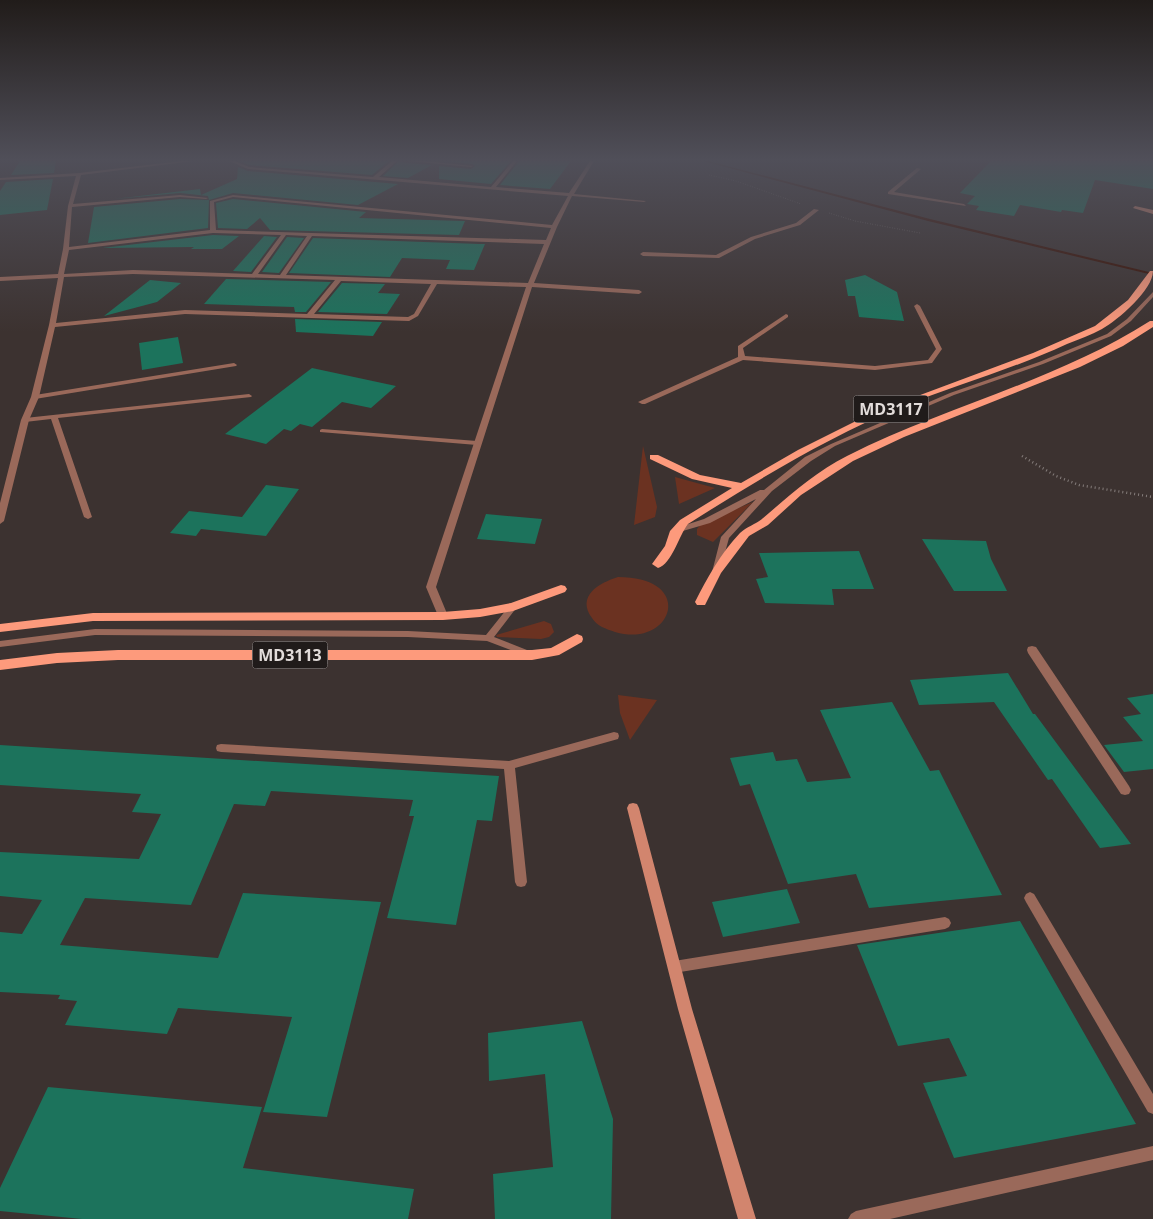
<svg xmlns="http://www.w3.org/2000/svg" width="1153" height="1219" font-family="'Open Sans',sans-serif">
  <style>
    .green { fill: #6b3221 }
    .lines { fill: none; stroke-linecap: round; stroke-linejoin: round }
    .stream { fill: #3a1003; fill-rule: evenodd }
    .building { fill: #1c735c }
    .path-far1 { stroke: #857d7b; stroke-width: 1; stroke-dasharray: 0.5 2; stroke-linecap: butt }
    .path { stroke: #857d7b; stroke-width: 2.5; stroke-dasharray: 1 3; stroke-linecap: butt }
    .lane { fill: #9a695a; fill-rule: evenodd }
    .street { fill: #9a695a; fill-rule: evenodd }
    .secondary { fill: #d2856e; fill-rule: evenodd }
    .primary { fill: #fd9a7c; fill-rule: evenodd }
    .labels { text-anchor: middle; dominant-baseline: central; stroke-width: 4; stroke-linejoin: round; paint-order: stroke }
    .shield { fill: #201b1a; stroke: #a8a2a0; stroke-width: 1 }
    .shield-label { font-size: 16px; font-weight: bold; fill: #e2dcda }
  </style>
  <rect width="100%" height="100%" fill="#3c3230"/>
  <g class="green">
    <polygon points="643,446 657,507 655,517 634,525"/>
    <polygon points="675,477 715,488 679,504"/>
    <polygon points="753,502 713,542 697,535 697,529 702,523"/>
    <path d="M 618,577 C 697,577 673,649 615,632 C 606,629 597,626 592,618 C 576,596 599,583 618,577 Z"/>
    <polygon points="544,621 551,624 554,632 549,637 541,639 497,637 496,635"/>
    <polygon points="618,695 657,700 630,740 620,713"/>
  </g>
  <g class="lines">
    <polygon class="stream" points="703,161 708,161 930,219 1153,273 1153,275 928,221"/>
  </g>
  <g class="building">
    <polygon points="20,161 56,161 54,173 11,175"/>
    <polygon points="240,161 389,161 372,175 249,165"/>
    <polygon points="399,161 408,163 432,165 408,178 383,176"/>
    <polygon points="442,161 511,161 491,184 439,179 439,166 471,169 475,166 473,164"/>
    <polygon points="519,161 571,161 550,189 500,185"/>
    <polygon points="991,161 1153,161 1153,189 1095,180 1083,213 1062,210 1061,212 1020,205 1014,216 976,210 979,206 967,204 975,196 960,193"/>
    <polygon points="238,167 248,171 398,184 358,205 233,193 209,200 208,196 180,193 114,199 200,189 201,195 237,179"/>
    <polygon points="53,179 47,210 0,215 0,191 6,182"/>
    <polygon points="180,199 209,200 208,228 88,243 94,207"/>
    <polygon points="233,199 366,212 359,218 465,221 459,235 270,230 260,218 247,229 218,228 216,203"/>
    <polygon points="213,235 239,236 222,249 191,249 194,247 102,248"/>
    <polygon points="264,236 277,237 251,272 233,271"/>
    <polygon points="287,237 304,238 279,273 262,272"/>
    <polygon points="313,238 480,244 485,244 474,270 446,269 450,260 402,258 390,277 289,273"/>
    <polygon points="865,275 897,292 904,321 859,317 855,296 848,296 845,280"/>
    <polygon points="226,279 331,282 306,312 295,312 294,307 204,304"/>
    <polygon points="150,280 181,283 157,302 104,316"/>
    <polygon points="342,283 385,284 378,293 400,294 387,314 318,312"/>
    <polygon points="295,319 382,322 373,336 296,332"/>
    <polygon points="178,337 183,363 142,370 139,343"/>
    <polygon points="312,368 396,386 371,408 342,402 312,427 300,424 291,431 284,429 266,444 225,434"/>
    <polygon points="266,485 299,489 266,536 201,529 196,536 170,533 189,511 242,517"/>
    <polygon points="486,514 542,519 535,544 477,539"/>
    <polygon points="922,539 986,541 991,559 1007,591 954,591"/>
    <polygon points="859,551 874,589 832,589 834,605 765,603 756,579 768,577 759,553"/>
    <polygon points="1008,673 1033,714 1035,714 1131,844 1100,848 1052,779 1048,780 994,702 919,705 910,680"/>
    <polygon points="1153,694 1153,769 1124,772 1104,745 1143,741 1123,717 1141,714 1127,698"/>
    <polygon points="892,702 930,771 939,770 1002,895 869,908 856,874 788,884 750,784 740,786 730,758 773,752 776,761 797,759 807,782 851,778 820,710"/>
    <polygon points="0,745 499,776 492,821 477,820 456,925 387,918 414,816 409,816 413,800 271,791 265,806 234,804 191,905 85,898 60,945 218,958 243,893 381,902 327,1117 263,1112 292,1017 178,1008 167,1034 65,1025 77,1001 58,999 60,995 0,992 0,932 22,934 42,900 0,896 0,852 139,859 161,814 132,812 141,794 0,785"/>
    <polygon points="787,889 800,923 723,937 712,902"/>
    <polygon points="1020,921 1136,1124 954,1158 923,1083 967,1076 949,1038 898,1046 857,945"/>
    <polygon points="582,1021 613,1119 611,1219 495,1219 493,1174 553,1167 545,1074 489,1081 488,1033"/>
    <polygon points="48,1087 262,1107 243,1168 414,1189 408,1219 82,1219 0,1211 0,1188"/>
  </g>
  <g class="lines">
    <g class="path-far1">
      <polyline points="709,175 736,181 801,204"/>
      <polyline points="829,213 855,221 920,233"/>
    </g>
    <polyline class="path" points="1022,456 1056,476 1079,485 1153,497"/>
    <g class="lane">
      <polygon points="1153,292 1153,297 1131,321 1111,336 1043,364 954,395 835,446 811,461 772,491 729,538 719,574 713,574 712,572 721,537 756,499 710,523 676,533 672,531 673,529 704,519 760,490 764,490 805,457 831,444 950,393 1039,362 1107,334 1127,319"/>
      <polygon points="234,363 237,365 236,366 35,399 32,397 35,395"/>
      <polygon points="249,394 252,396 251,397 58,418 92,517 88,519 84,517 51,419 25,422 22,420 25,418"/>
      <polygon points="322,429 477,441 480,443 477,445 320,432 320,430"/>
      <polygon points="513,604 517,607 494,637 532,652 534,654 532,656 526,656 487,641 408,637 95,635 0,647 0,641 95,629 408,631 486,635 510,605"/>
      <polygon points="614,732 618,733 619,736 618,739 515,768 527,882 525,886 521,887 517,886 515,882 504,769 221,752 217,751 216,748 217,745 221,744 509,761"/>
      <polygon points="1030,892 1034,894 1153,1094 1153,1114 1148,1112 1026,902 1024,898 1026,894"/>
      <polygon points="945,917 949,919 951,923 949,927 945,929 674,973 670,971 668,967 670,963 674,961"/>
      <polygon points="1153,1146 1153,1160 890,1219 848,1219 851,1214 856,1211"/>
    </g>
    <g class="street">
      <path d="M 181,161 L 194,161 L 81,175 L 73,204 L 180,195 L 208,198 L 206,199 L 180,197 L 72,207 L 69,247 L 210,230 L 210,201 L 233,195 L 552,225 L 568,196 L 248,169 L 229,161 L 235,161 L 249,167 L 373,177 L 392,161 L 397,161 L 379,177 L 491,187 L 513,161 L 517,161 L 496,187 L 569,193 L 590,161 L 594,161 L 574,194 L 646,201 L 644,202 L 572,196 L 557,227 L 534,283 L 639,290 L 642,292 L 639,294 L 532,287 L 436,587 L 448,616 L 447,618 L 439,618 L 426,587 L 526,287 L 437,284 L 418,316 L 409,321 L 185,314 L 55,327 L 39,397 L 29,420 L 4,521 L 0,524 L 0,503 L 21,420 L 31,397 L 49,325 L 58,278 L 0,281 L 0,277 L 58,274 L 63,249 L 68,206 L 76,176 L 0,180 L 0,178 L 79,173 ZM 233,197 L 551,228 L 546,240 L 216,230 L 214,202 ZM 213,233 L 281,235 L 252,274 L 133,270 L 64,274 L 69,250 ZM 286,235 L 307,236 L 280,275 L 258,274 ZM 312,236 L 544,244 L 528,283 L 286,275 ZM 133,274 L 335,280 L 307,314 L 185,310 L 56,323 L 64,277 ZM 341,281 L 431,284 L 414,314 L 408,317 L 314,314 Z"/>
      <polygon points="408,161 425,161 473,166 471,167"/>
      <polygon points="917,168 921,169 894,192 964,204 966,206 888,194 888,192"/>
      <polygon points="814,209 819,210 800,225 755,239 719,258 643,256 640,254 643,252 716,255 751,237 796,223"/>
      <polygon points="917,304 920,306 942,349 932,363 875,370 743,360 645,404 642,404 638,402 738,357 738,346 786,314 788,315 788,317 743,348 745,356 875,366 928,360 936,349 914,306"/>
      <polygon points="1032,646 1036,647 1129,786 1131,790 1129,794 1125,795 1121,794 1028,653 1027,650 1028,647"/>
    </g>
    <g class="secondary">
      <polygon points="1135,206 1153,210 1153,214 1133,208"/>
      <polygon points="633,803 637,804 639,808 692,1009 756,1219 738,1219 678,1009 627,808 629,804"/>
    </g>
    <g class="primary">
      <path d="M 1150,271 L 1153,271 C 1153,290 1118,320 1102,329 C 1091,335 1079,339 1067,344 C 1013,369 956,385 901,407 C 826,438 756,481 688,524 C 679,535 672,564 658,568 L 652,564 L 665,546 L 670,531 L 680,520 L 732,488 L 692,479 L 650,459 L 650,455 L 658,455 L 700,475 L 741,483 L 798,450 L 872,413 L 1033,353 L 1095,326 L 1128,300 Z"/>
      <path d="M 1150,321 L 1153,321 L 1153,327 L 1123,346 L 1080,367 L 904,437 L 853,461 L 801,495 L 768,525 L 749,536 L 721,573 L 705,605 L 697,605 L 695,602 C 707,578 721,553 740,533 C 746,527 756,524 762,519 C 789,496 815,472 847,456 C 946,406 1056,381 1150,321 Z"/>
      <polygon points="561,585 565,586 567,589 565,592 513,611 480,617 443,620 93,621 0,632 0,624 93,613 443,612 480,609 511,603"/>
      <polygon points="577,634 582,636 583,639 582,642 559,655 532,660 118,660 57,663 0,670 0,660 57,653 118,650 532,650 551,648"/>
    </g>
  </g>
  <linearGradient id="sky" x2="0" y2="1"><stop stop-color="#211c1a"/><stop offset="0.48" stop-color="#504f59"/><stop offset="1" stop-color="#504f59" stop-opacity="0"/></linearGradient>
  <rect width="1153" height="332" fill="url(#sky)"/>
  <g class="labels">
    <g class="shield">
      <rect x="853.5" y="395.5" width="75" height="27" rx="4"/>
      <rect x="252.5" y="641.5" width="75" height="27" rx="4"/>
    </g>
    <g class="shield-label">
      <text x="891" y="409">MD3117</text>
      <text x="290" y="655">MD3113</text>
    </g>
  </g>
</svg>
